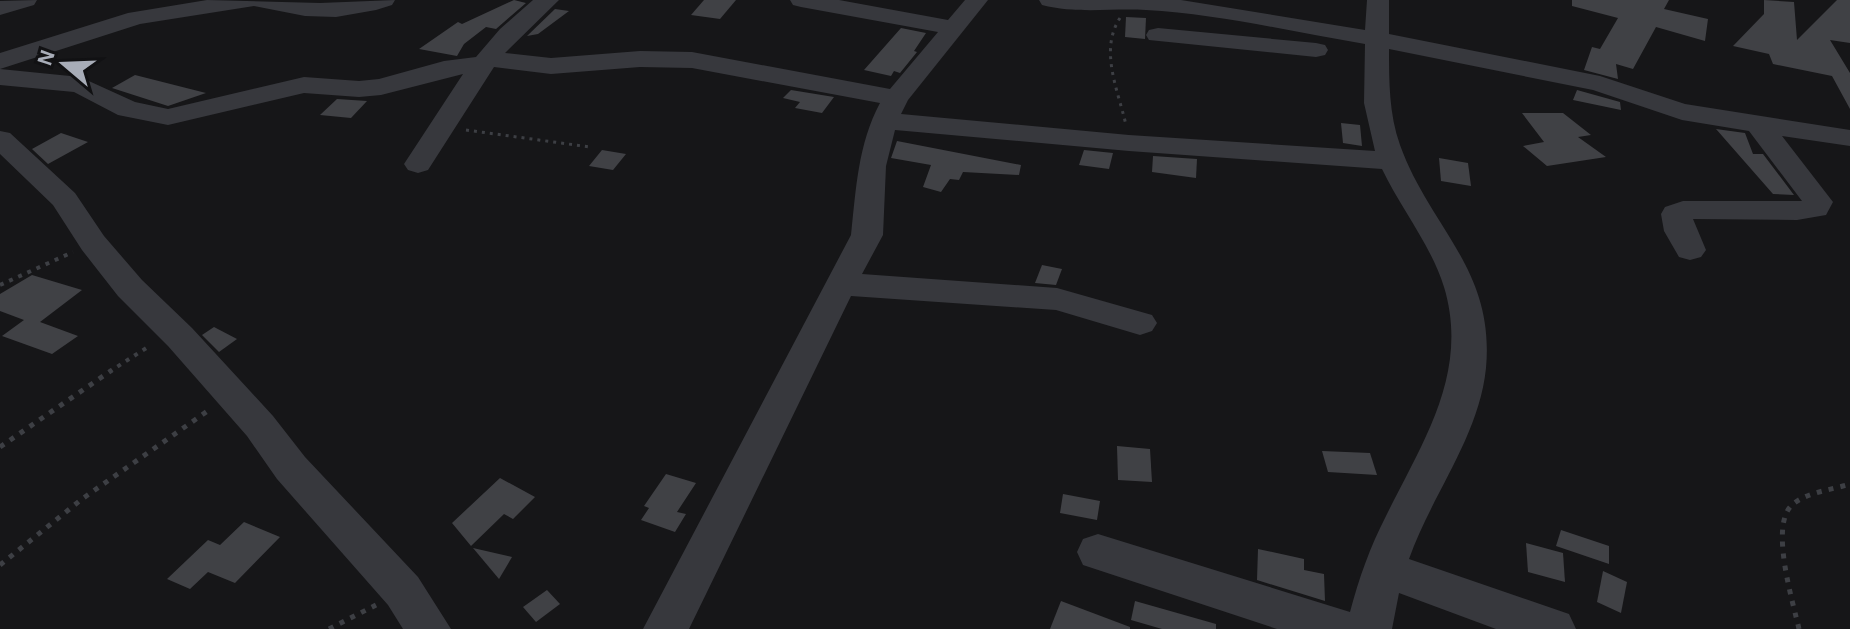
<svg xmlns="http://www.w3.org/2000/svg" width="1850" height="629" font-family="'Alegreya Sans',sans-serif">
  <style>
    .building { fill: #404145 }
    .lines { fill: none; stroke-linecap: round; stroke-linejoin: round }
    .path-far2 { stroke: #3d3f44; stroke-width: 3; stroke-dasharray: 3 5; stroke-linecap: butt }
    .path-far1 { stroke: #3d3f44; stroke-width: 4; stroke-dasharray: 4 6; stroke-linecap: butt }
    .path { stroke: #3d3f44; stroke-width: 5; stroke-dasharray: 5 7; stroke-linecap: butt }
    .minor { fill: #37383d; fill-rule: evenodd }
  </style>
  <rect width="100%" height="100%" fill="#161618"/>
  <g class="building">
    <polygon points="514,0 526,3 496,29 486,27 464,44 457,56 419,49 458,22 462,24"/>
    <polygon points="704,0 736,0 720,19 691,15"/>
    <polygon points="1572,0 1669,0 1664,9 1708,19 1705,41 1656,27 1633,69 1616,64 1618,79 1584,70 1592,47 1600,49 1618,18 1572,6"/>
    <polygon points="1764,0 1794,2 1797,40 1837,0 1850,0 1850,43 1830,40 1850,73 1850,109 1832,76 1773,64 1769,54 1733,46 1764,14"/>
    <polygon points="555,9 569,11 538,34 527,36"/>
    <polygon points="1126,17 1146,18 1145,39 1125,37"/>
    <polygon points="901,28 926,33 914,51 917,52 900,73 894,71 891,76 864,70"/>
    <polygon points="135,75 206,93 168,106 112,88"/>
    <polygon points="791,90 834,97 822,113 795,108 800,102 783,98"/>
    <polygon points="1577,90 1620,102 1621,110 1573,100"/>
    <polygon points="337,99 367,101 351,118 320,115"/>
    <polygon points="1522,113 1563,113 1591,135 1578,137 1606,157 1547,166 1523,146 1544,142"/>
    <polygon points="1341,123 1360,125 1362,146 1343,143"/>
    <polygon points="1716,129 1745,133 1753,154 1763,154 1794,195 1773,194"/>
    <polygon points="61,133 88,142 48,164 32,149"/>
    <polygon points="897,141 1021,165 1019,175 963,172 959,180 950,179 941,192 923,187 931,165 891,158"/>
    <polygon points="602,150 626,154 613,170 589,166"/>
    <polygon points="1084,150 1113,153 1109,169 1079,165"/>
    <polygon points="1153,156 1197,159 1196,178 1152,172"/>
    <polygon points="1439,158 1468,163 1471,186 1441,181"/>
    <polygon points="1042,265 1062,269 1056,285 1035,283"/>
    <polygon points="32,275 82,290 40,322 78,336 52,354 2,336 24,320 0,311 0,294"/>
    <polygon points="214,327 237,339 219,352 202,335"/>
    <polygon points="1117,446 1150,449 1152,482 1118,480"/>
    <polygon points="1322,451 1370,453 1377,475 1328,472"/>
    <polygon points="666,474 696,483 677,512 686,514 675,532 641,520 649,508 644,506"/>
    <polygon points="500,478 535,497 513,519 504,514 471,546 452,523"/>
    <polygon points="1063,494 1100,501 1097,520 1060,513"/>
    <polygon points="244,522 280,537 235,583 208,572 190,589 167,579 208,540 220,545"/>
    <polygon points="1561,530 1609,546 1609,564 1556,546"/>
    <polygon points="1526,543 1563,553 1565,582 1528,572"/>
    <polygon points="473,548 512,557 499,579"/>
    <polygon points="1258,549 1304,559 1304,570 1324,574 1325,601 1257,580"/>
    <polygon points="1603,571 1627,582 1621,613 1597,602"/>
    <polygon points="547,590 560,604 536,622 523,607"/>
    <polygon points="1061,601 1130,627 1130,629 1050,629"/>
    <polygon points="1135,601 1216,624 1216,629 1162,629 1131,620"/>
  </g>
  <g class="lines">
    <g class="path-far2">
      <path d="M 1120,18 C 1099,50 1118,90 1126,125"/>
      <polyline points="466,130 590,147"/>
    </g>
    <g class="path-far1">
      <polyline points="0,285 73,252"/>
      <polyline points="109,372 151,345"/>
    </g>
    <g class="path">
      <polyline points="0,447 112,370"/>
      <polyline points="0,565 82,499 209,410"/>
      <polyline points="329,629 376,605"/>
      <path d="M 1799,629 C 1793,602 1770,528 1791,506 C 1805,492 1832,490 1850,484"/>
    </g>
    <g class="minor">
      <polygon points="37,0 34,5 0,15 0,1"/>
      <polygon points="207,0 320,3 395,0 392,5 376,10 336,17 305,16 254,6 140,24 0,69 0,53 128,13"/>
      <path d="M 533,0 L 559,0 L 505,53 L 551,58 L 640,51 L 692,52 L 890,89 L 938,32 L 801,7 L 793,5 L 790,0 L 839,0 L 948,20 L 965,0 L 988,0 L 908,100 L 901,114 L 1129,135 L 1375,151 L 1364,103 L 1365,44 C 1293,32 1219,14 1146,10 C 1110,8 1077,14 1042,5 L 1039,0 L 1181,0 L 1365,30 L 1367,0 L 1389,0 L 1389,34 L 1600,76 L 1685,104 L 1850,130 L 1850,146 L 1782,136 L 1833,202 L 1826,215 L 1797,220 L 1693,219 L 1706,250 L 1701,257 L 1690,260 L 1679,257 L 1664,231 L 1661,214 L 1665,207 L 1683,201 L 1802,201 L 1749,131 L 1682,120 L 1593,90 L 1389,49 C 1389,81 1389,114 1400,145 C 1430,228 1495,269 1486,368 C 1479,437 1432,494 1409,559 L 1569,614 L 1576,629 L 1496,629 L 1399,593 L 1392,629 L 1277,629 L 1083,565 L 1077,552 L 1083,539 L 1098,534 L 1350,612 C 1359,578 1370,547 1386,516 C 1422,443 1470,373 1444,287 C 1431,245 1401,209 1382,169 L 1129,151 L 895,130 L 886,166 L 883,235 L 862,274 L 1057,288 L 1152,315 L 1157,323 L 1152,331 L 1140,335 L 1056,310 L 851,296 L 689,629 L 643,629 L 851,235 C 856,189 858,144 880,103 L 692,68 L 640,67 L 551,74 L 494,67 L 428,170 L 418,173 L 408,170 L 404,164 L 463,74 L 381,95 L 359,97 L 304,93 L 168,125 L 118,115 L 74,92 L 0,85 L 0,69 L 80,77 L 135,102 L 168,109 L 304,77 L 359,81 L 379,79 L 444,61 L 476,57 L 500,29 Z"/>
      <polygon points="1158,28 1316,43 1325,45 1328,50 1325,55 1316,57 1149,40 1146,35 1149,30"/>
      <polygon points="0,131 10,133 75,193 104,236 142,280 192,328 273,416 305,457 418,577 451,629 403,629 388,605 277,479 247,436 168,346 118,296 82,250 53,205 0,154"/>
    </g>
  </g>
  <g transform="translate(64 64) rotate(289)" stroke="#111113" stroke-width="6" paint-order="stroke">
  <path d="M0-6L14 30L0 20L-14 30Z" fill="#a8adb8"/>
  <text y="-12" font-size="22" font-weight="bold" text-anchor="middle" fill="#a8adb8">N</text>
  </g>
</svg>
